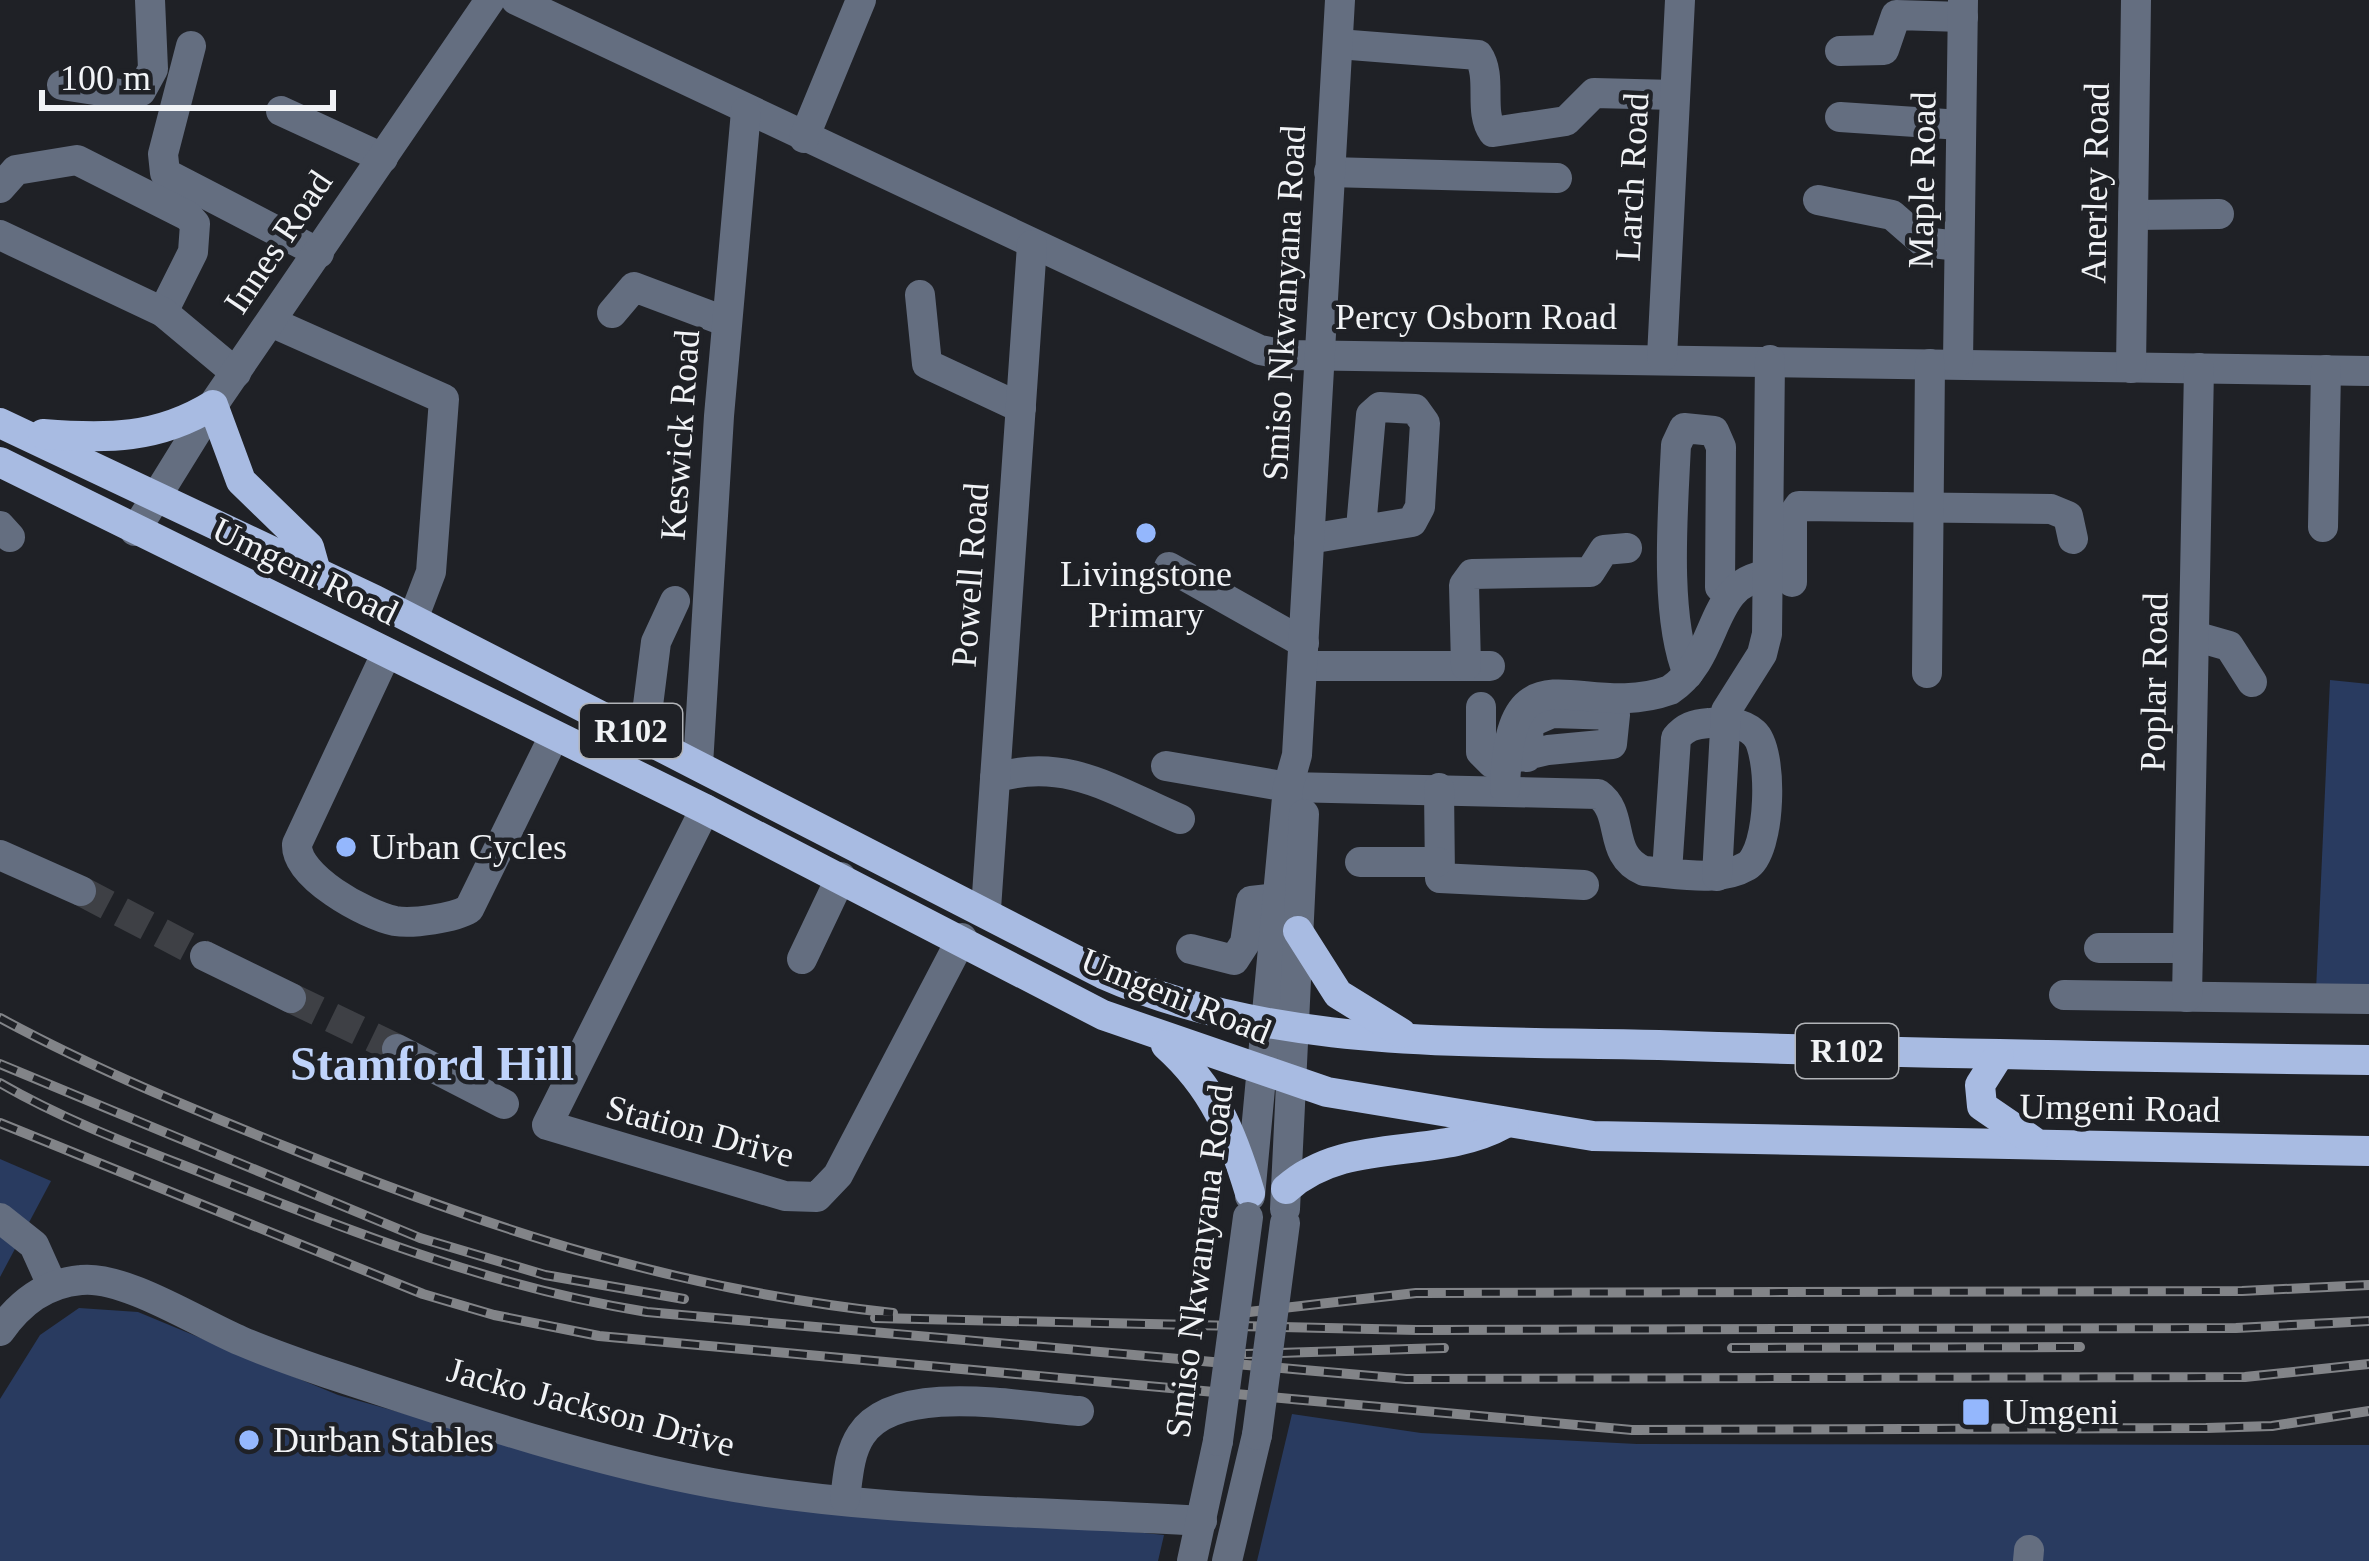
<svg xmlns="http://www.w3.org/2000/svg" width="2369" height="1561" font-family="'Times New Roman',serif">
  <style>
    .green { fill: #293b60 }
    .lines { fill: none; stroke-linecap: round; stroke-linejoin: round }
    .minor-tunnel { stroke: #3e4045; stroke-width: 30; stroke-dasharray: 30 15; stroke-linecap: butt }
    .minor { stroke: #646e80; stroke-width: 30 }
    .major { stroke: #a8bbe2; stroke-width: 30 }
    .rail-casing { stroke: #828488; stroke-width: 10 }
    .rail { stroke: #1f2126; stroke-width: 6; stroke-dasharray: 18; stroke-linecap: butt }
    .minor-bridge { stroke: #646e80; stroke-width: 30 }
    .poi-dot { fill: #94b7fd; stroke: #1f2126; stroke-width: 4.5 }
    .labels { text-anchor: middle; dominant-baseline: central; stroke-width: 9; stroke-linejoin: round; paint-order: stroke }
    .shield { fill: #1f2126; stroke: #b2b4b8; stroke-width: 3 }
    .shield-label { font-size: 33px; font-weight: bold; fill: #f1f3f6 }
    .street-label { font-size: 36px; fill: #f1f3f6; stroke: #1f2126 }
    .poi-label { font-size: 36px; fill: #f1f3f6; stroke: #1f2126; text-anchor: start }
    .district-label { font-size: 48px; font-weight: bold; fill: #bfd3fb; stroke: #1f2126 }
  </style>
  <rect width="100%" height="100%" fill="#1f2126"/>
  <g class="green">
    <polygon points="2330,680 2369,684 2369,990 2316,991"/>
    <polygon points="0,1159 51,1181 0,1277"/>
    <polygon points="79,1308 138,1312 338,1395 644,1481 1164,1535 1158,1561 0,1561 0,1399 40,1335"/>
    <polygon points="1292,1414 1421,1433 1637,1444 2369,1445 2369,1561 1257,1561"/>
  </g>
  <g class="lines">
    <g class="minor-tunnel">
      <polyline points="81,891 205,956"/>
      <polyline points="291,998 397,1049"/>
    </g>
    <g class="minor">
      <polyline points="516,0 1260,350 1286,355 2369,371"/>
      <path d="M 1338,44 L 1478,55 C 1493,77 1478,111 1493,132 L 1566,121 L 1594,93 L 1675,95"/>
      <polyline points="191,46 163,154 165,173 319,253"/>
      <polyline points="1840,51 1884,50 1896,15 1963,17"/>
      <polyline points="62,85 127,95 141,91 153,69 150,0"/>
      <polyline points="281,111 383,158"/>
      <polyline points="1840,117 1961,125"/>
      <polyline points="804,138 861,0"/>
      <polyline points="1329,172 1557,178"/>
      <polyline points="0,188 16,170 77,160 188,216 195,224 193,252 163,312"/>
      <polyline points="1818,200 1892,215 1923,242 1959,246"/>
      <polyline points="2133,215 2219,214"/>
      <polyline points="0,235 163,312 236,373"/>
      <polyline points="920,295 927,364 1021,408"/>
      <polyline points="612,313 634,287 727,322"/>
      <polyline points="271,322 444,399 431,572 413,619"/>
      <polyline points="1662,357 1680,0"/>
      <polyline points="1958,362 1963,0"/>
      <polyline points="2131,368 2136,0"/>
      <polyline points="0,526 10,537"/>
      <polyline points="2323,527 2326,370"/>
      <polyline points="135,531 213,405 490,0"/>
      <polyline points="1309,539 1412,522 1420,507 1425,423 1415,409 1380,407 1371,415 1361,528"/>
      <polyline points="1169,567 1304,643"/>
      <polyline points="1792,582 1792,516 1799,506 2051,509 2068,516 2073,539"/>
      <polyline points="2194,636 2229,646 2252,682"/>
      <path d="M 386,654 L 297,844 C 295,876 365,915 395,921 C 413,924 454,918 469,909 L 554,736"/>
      <polyline points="1303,666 1490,666"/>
      <polyline points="1466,666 1464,585 1472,574 1590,572 1604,550 1627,548"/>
      <polyline points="1927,673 1930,364"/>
      <path d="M 1688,674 C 1664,616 1673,510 1676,445 L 1684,428 L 1714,431 L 1721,447 L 1720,587"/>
      <polyline points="1481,707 1481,752 1492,763 1548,750 1612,744 1615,715 1552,713 1529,723 1527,757"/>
      <polyline points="644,737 656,642 675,601"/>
      <polyline points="698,765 719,416 746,111"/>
      <path d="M 1166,766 L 1288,787 L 1598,794 C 1626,814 1606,855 1644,871 C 1676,873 1718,883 1747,866 C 1771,852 1774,751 1754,733 C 1742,722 1723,721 1709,723 C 1694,724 1685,727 1676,738 L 1667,872"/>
      <path d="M 995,778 C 1066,756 1116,792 1180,819"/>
      <polyline points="1439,788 1440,878 1584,885"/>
      <path d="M 1505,789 C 1509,636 1579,723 1670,690 C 1721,656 1707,582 1768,575"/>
      <polyline points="705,809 547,1125 785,1196 817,1197 838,1175 962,938"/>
      <polyline points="0,855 81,891"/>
      <polyline points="1360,862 1437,862"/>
      <polyline points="1717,876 1726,711 1762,654 1767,634 1770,360"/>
      <polyline points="986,909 1032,245"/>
      <polyline points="2099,948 2188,948"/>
      <polyline points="1191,949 1234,960 1245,943 1251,901 1277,898"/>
      <polyline points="205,956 291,998"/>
      <polyline points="802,959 841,877"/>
      <polyline points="2064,995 2369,999"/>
      <polyline points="2187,997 2199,368"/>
      <polyline points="397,1049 504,1104"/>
      <polyline points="1250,1196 1288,787 1297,755 1340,0"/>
      <polyline points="1285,1209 1304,814"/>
      <polyline points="0,1218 34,1245 52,1285"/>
      <path d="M 0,1331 C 20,1303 45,1283 81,1280 C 124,1275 200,1324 241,1341 C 269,1353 298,1363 327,1373 C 452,1414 582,1459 712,1483 C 872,1513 1040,1511 1202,1521"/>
      <path d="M 845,1499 C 848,1477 849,1453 861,1435 C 896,1381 1022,1407 1079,1411"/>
      <polyline points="1192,1561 1218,1441"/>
      <polyline points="1227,1561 1257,1435"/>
      <polyline points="2028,1561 2029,1550"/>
    </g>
    <g class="major">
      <path d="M 0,423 L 375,600 L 1103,974 C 1276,1051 1473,1040 1659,1045 C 1895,1053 2132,1057 2369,1060"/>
      <path d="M 43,434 C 107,439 158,439 213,405 L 241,481 L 309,547 L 316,572"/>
      <polyline points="0,462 705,809 1103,1015 1327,1092 1593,1136 2369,1151"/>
      <polyline points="1298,931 1338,994 1401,1033"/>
      <path d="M 1166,1045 C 1214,1088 1232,1133 1250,1193"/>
      <polyline points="1999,1055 1980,1085 1982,1106 2033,1141"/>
      <path d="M 1286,1189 C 1347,1134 1436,1162 1504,1124"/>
    </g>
    <defs>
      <g id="rail">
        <path d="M 0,1018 C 96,1070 197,1111 299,1152 C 502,1233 675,1289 893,1313"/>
        <polyline points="0,1064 420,1238 545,1275 684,1299"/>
        <path d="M 0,1083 C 69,1123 145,1150 218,1179 C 360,1235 496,1288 647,1312 L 1406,1379 L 2245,1377 L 2369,1364"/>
        <polyline points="0,1123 423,1294 494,1315 599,1336 1632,1430 2206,1428 2272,1426 2369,1411"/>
        <polyline points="1231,1314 1416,1293 2242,1291 2369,1285"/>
        <polyline points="875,1318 1417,1330 2236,1328 2369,1321"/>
        <polyline points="1732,1348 2080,1347"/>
        <polyline points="1246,1354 1444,1348"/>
      </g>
    </defs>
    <use href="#rail" class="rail-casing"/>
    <use href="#rail" class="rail"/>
    <g class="minor-bridge">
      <polyline points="1257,1435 1285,1223"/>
      <polyline points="1218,1441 1248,1217"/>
    </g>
  </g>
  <g class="poi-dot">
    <circle cx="1146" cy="533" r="12"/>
    <circle cx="346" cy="847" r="12"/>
    <rect x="1961" y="1397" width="30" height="30" rx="6"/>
    <circle cx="249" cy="1440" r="12"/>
  </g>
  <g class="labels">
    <g class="shield">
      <rect x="580" y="704" width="102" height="54" rx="9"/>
      <rect x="1796" y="1024" width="102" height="54" rx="9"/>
    </g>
    <g class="shield-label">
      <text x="631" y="731">R102</text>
      <text x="1847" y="1051">R102</text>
    </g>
    <g class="street-label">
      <text transform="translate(1632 177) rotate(-87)">Larch Road</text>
      <text transform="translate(1922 180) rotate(-89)">Maple Road</text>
      <text transform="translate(2095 183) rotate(-89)">Anerley Road</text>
      <text transform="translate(278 242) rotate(-56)">Innes Road</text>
      <text transform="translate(1284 303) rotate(-87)">Smiso Nkwanyana Road</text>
      <text x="1476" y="317">Percy Osborn Road</text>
      <text transform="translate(680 435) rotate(-86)">Keswick Road</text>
      <text transform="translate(305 571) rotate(26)">Umgeni Road</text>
      <text transform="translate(970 575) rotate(-86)">Powell Road</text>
      <text transform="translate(2154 682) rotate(-89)">Poplar Road</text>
      <text transform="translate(1176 996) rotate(22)">Umgeni Road</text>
      <text transform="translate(2120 1108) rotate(1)">Umgeni Road</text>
      <text transform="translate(700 1131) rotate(15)">Station Drive</text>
      <text transform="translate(1199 1261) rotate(-83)">Smiso Nkwanyana Road</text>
      <text transform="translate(591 1407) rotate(15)">Jacko Jackson Drive</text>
    </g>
    <g class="poi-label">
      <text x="1146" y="574" text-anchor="middle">Livingstone<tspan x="1146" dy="41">Primary</tspan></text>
      <text x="370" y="847">Urban Cycles</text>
      <text x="2003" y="1412">Umgeni</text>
      <text x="273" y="1440">Durban Stables</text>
    </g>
    <g class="district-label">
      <text x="432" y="1063">Stamford Hill</text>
    </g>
  </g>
  <path d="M42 90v18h291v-18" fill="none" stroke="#f1f3f6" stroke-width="6"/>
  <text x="60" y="90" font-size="36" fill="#f1f3f6" stroke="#1f2126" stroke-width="9" paint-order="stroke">100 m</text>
</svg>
